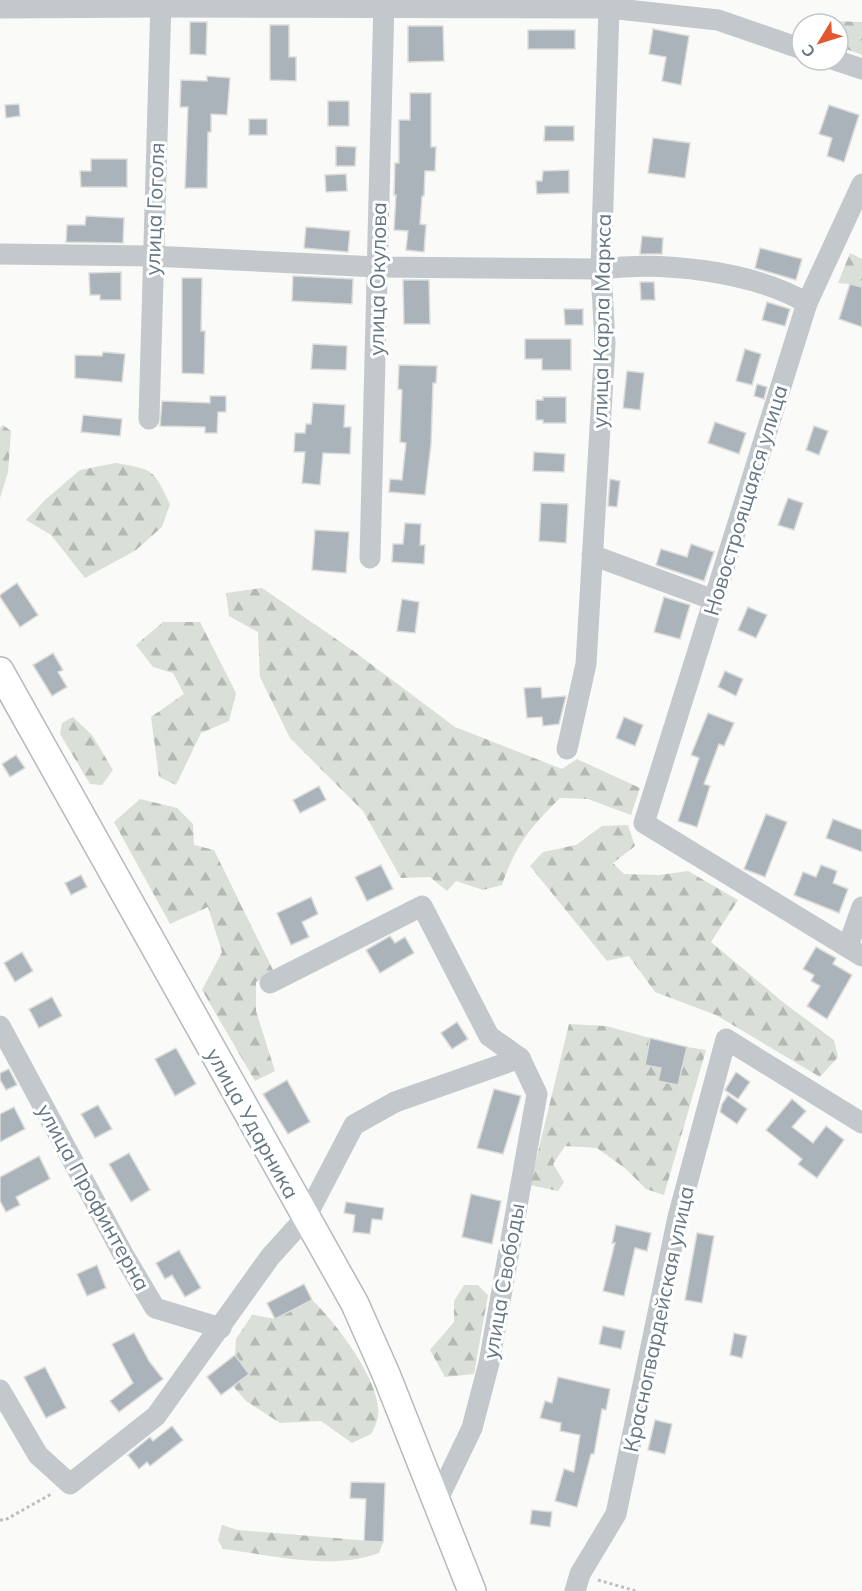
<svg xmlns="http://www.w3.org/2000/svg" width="862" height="1591" font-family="Mulish,sans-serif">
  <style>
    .forest { fill: url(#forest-firs) }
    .building { fill: #aab3b9; stroke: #dcdcda; stroke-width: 1.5 }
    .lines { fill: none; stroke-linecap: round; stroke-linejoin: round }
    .major-casing { stroke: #b5babe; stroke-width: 30 }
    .path { stroke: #bbbfc2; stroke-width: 3; stroke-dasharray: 3 3; stroke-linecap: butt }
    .minor { stroke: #c3c8cc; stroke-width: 21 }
    .major { stroke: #fff; stroke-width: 27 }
    .labels { text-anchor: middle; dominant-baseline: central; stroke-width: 6; stroke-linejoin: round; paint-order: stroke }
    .street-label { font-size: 21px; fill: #657683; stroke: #fff }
  </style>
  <defs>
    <pattern id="forest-firs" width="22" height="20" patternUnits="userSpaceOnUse" patternTransform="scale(1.5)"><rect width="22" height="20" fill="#dadfd7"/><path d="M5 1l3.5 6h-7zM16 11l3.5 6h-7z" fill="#b4b9b4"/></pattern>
  </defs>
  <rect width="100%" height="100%" fill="#fafaf8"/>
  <g class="forest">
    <polygon points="816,17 831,21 862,22 862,55 838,46 838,24 813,24"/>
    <polygon points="850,253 862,259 862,287 850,284 838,283"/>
    <polygon points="3,425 11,431 8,472 0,498 0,428"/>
    <path d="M 116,463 C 155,470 153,469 170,504 L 162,527 L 136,550 L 85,578 L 51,535 L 26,520 L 46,499 L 80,470 Z"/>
    <path d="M 262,588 L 352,650 L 455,727 L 562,769 L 577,759 L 640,788 L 631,815 L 588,799 L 560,798 C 530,828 516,844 502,885 L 483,890 L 456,881 L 447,891 L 430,877 L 401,878 L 363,811 L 290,738 L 260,677 L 258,632 L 229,616 L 226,593 Z"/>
    <polygon points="163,622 200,622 236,693 229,721 201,733 176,785 159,777 151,717 184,694 173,673 153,667 136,645"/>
    <polygon points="73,717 92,735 113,770 102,785 90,784 60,734 62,723"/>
    <polygon points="140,799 177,808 193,824 194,845 214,850 274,972 256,982 256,1011 275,1071 255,1081 202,990 222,952 208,907 170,924 114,822"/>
    <polygon points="628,825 635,846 613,863 624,874 659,875 688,871 738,900 711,942 784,1003 834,1040 838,1057 820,1077 716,1015 655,992 629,956 607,961 530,866 543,852 576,845 602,826"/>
    <polygon points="569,1024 606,1026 650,1038 645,1064 661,1068 659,1081 678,1085 687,1047 706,1050 664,1195 646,1189 626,1169 597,1148 565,1146 553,1164 564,1182 558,1191 530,1185"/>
    <polygon points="464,1285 478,1285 488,1295 474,1374 445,1377 430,1350 454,1322 454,1301"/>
    <path d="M 312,1300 C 335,1321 383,1384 378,1416 C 377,1422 374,1429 371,1434 L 352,1443 L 321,1421 L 280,1423 L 246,1401 L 233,1386 L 248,1374 L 235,1355 L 236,1339 L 252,1315 L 276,1319 Z"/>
    <path d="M 222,1525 L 238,1530 L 383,1542 L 379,1553 C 330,1571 273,1555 223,1549 L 218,1540 Z"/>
  </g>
  <g class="building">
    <polygon points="190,22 207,22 206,55 190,54"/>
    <polygon points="270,25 289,25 289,57 296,57 296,81 270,80"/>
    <polygon points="408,26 443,26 444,61 408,62"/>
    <polygon points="653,29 689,36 681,85 662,81 666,57 649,54"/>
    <rect x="528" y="30" width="47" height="19"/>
    <polygon points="207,76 230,78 227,115 211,114 211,132 208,132 207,188 185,188 188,107 180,107 181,80 207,81"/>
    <polygon points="410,93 431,93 431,147 436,147 435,171 425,171 424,196 422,196 420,224 426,225 424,252 406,250 408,231 394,230 396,195 394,195 395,163 399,163 399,120 410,120"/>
    <rect x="328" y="101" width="21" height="25"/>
    <polygon points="19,104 20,116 6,118 5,105"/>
    <polygon points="829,105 859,115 844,162 827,156 832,138 819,134"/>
    <rect x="249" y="119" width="18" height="16"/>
    <polygon points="545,126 574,126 574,141 544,141"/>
    <polygon points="653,138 690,143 685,178 648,173"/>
    <polygon points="336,146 356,147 355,166 336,166"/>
    <polygon points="91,159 127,159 127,187 81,187 80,171 91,171"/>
    <polygon points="569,170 569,193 537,194 536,181 542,181 543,171"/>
    <polygon points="346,174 347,191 326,192 325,175"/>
    <polygon points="86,216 124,218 123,243 66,242 67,225 85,225"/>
    <polygon points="306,227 350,231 348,252 304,248"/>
    <polygon points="642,236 663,238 662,254 640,254"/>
    <polygon points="760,248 802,259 796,280 755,268"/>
    <polygon points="121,272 121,300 100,300 100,295 90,295 89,273"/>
    <polygon points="293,276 353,279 352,304 292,301"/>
    <polygon points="182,278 202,278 201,331 205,331 204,374 182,373"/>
    <polygon points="403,280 429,280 430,324 404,324"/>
    <polygon points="640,282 654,282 655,300 641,300"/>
    <polygon points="850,284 862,287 862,327 839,319"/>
    <polygon points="767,302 790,309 785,326 762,320"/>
    <polygon points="564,309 583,309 583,325 565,325"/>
    <polygon points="525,339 571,339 571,370 542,370 542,359 525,359"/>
    <polygon points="313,344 347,346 346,370 311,369"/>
    <polygon points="745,349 761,354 752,385 736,381"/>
    <polygon points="103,352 125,354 122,382 75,378 75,355 102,356"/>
    <polygon points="399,365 437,366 436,383 433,383 431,444 425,495 389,492 390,479 402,480 406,443 400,442 402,390 398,389"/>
    <polygon points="627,371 644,373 640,410 623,408"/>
    <polygon points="757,384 767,387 764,399 754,396"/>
    <polygon points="210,396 226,396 226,412 218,412 217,433 205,433 205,427 160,426 162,401 210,403"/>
    <polygon points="543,397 566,397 566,423 543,423 543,420 536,420 536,400 543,400"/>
    <polygon points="313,403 345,405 344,427 351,427 350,454 323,453 320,485 302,483 305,452 294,452 295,433 305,433 306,424 311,424"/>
    <polygon points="83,415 122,419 120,436 81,432"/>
    <polygon points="715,422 746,433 739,454 708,443"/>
    <polygon points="814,426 828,431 819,455 806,450"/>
    <polygon points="534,452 565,454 564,472 533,471"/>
    <polygon points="610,479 620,481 617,507 608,506"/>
    <polygon points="788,498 803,503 794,530 778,525"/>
    <polygon points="541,503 568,504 566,543 539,541"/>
    <polygon points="405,523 421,524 420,545 425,545 424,564 392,562 393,544 403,544"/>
    <polygon points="315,530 349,532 346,573 312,570"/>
    <polygon points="691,544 714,552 704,581 656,565 661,549 687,557"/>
    <polygon points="17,583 38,615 20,627 0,597 0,595"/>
    <polygon points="664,597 690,605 680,639 654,632"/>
    <polygon points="402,599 419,602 415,633 397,631"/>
    <polygon points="748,607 767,615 756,638 738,630"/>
    <polygon points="53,653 63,670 58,672 67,687 52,696 33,665"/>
    <polygon points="725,671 743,679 736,696 718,687"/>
    <polygon points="541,687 542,698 566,696 559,724 543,726 542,717 527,718 524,688"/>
    <polygon points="708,713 734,723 724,746 719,744 704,784 710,786 697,827 678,821 699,758 691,755"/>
    <polygon points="624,717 643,725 635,746 616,738"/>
    <polygon points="16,755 25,768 10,777 2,764"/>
    <polygon points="319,786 326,800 300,813 293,800"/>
    <polygon points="766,814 787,822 765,877 744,869"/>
    <polygon points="833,819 862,830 862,852 826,838"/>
    <polygon points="381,865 393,889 367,901 355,877"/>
    <polygon points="821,865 837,871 833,883 848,889 839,913 794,895 803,872 816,877"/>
    <polygon points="81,875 87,887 71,895 65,883"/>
    <polygon points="311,897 318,914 302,922 309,937 291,945 277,913"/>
    <polygon points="390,936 395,943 405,937 414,953 380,973 366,950"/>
    <polygon points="816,947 836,958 833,964 852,975 827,1019 807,1006 820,986 811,981 814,975 803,969"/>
    <polygon points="22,952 33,971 15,982 4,963"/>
    <polygon points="52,997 62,1016 39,1028 29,1009"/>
    <polygon points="457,1022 468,1039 452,1049 441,1033"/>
    <polygon points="650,1038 687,1047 678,1085 658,1081 661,1068 645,1065"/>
    <polygon points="176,1048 196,1084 175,1096 155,1059"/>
    <polygon points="9,1069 17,1085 6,1090 0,1080 0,1073"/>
    <polygon points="736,1072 750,1082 738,1099 725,1090"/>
    <polygon points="287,1080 310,1122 288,1134 263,1094"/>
    <polygon points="494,1089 521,1096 503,1154 477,1148"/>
    <polygon points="728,1095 747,1109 737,1124 720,1112 722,1104"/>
    <polygon points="792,1099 806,1111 792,1127 813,1143 826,1126 844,1140 817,1178 798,1164 802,1159 766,1130"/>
    <polygon points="98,1105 112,1129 95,1138 81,1114"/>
    <polygon points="14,1107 25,1129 0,1142 0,1114"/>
    <polygon points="129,1153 150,1190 131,1202 109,1164"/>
    <polygon points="39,1156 50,1179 16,1197 20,1205 6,1212 0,1201 0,1177"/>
    <polygon points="471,1194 501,1201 492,1244 462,1237"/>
    <polygon points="346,1202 384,1208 382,1220 372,1219 370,1234 353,1232 355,1215 344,1213"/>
    <polygon points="616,1225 651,1233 647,1251 635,1248 624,1296 603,1291 615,1243 612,1243"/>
    <polygon points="697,1233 714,1236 702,1303 685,1300"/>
    <polygon points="179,1250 201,1288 185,1297 172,1275 165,1279 156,1263"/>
    <polygon points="97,1265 106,1288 87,1296 77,1274"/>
    <polygon points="304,1284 312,1300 275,1319 267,1303"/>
    <polygon points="603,1326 625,1331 621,1349 599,1344"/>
    <polygon points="134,1333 149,1361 163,1379 119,1412 110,1401 133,1383 112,1344"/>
    <polygon points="734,1333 747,1336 742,1358 730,1355"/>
    <polygon points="235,1355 249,1374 221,1395 207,1377"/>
    <polygon points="45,1367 66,1408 46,1418 24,1377"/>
    <polygon points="558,1377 610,1389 606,1410 602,1409 594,1454 591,1454 577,1507 555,1501 564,1469 574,1472 580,1435 560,1431 561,1423 540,1418 545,1401 552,1403"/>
    <polygon points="655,1420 672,1424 665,1454 648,1450"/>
    <polygon points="172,1426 183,1440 150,1466 147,1462 139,1469 128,1455 150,1437 153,1441"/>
    <polygon points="351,1482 385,1483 383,1542 364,1541 366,1499 350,1498"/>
    <polygon points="532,1510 552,1512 550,1527 530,1524"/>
  </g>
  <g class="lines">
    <defs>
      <polyline id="major" points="0,671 355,1304 386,1374 472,1591"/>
    </defs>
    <use href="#major" class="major-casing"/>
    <g class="path">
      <polyline points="0,1520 5,1520 53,1493"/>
      <polyline points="598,1580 636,1591"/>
    </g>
    <g class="minor">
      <polyline points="0,8 161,7 609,8 718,20 802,49"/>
      <polyline points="835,60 862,69"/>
      <polyline points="862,184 807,303 644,823 862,956"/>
      <path d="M 0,254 L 152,256 L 377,267 L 601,269 C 662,261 753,271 807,303"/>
      <polyline points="149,419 161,0"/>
      <polyline points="592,555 714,600"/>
      <polyline points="370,558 384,0"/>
      <polyline points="567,749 586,664 605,344 601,269 609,8 606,0"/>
      <polyline points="848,946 862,907"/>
      <polyline points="270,983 422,906 489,1036 520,1058"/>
      <polyline points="0,1026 123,1254 155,1308 221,1328"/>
      <polyline points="0,1390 38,1455 70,1484 156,1416 270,1257 306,1217 354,1125 395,1102 520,1058 537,1094 489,1363 472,1428 437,1501"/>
      <polyline points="575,1591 580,1574 616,1514 678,1217 726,1039 862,1123"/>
    </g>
    <use href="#major" class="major"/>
  </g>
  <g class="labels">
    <g class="street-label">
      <text transform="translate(154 209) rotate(-88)">улица Гоголя</text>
      <text transform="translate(377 279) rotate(-89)">улица Окулова</text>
      <text transform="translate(601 321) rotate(-89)">улица Карла Маркса</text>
      <text transform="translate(745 500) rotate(-73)">Новостроящаяся улица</text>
      <text transform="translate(253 1123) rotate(61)">улица Ударника</text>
      <text transform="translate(94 1197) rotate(61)">улица Профинтерна</text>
      <text transform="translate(503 1281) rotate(-80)">улица Свободы</text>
      <text transform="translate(658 1319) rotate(-78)">Красногвардейская улица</text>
    </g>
  </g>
  <g transform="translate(820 42) rotate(232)"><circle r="28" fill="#ffffff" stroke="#c1c8cd" stroke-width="1.5"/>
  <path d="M0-4.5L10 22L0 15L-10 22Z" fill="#e4572e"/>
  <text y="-9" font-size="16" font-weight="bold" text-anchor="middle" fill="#657683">С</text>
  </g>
</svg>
